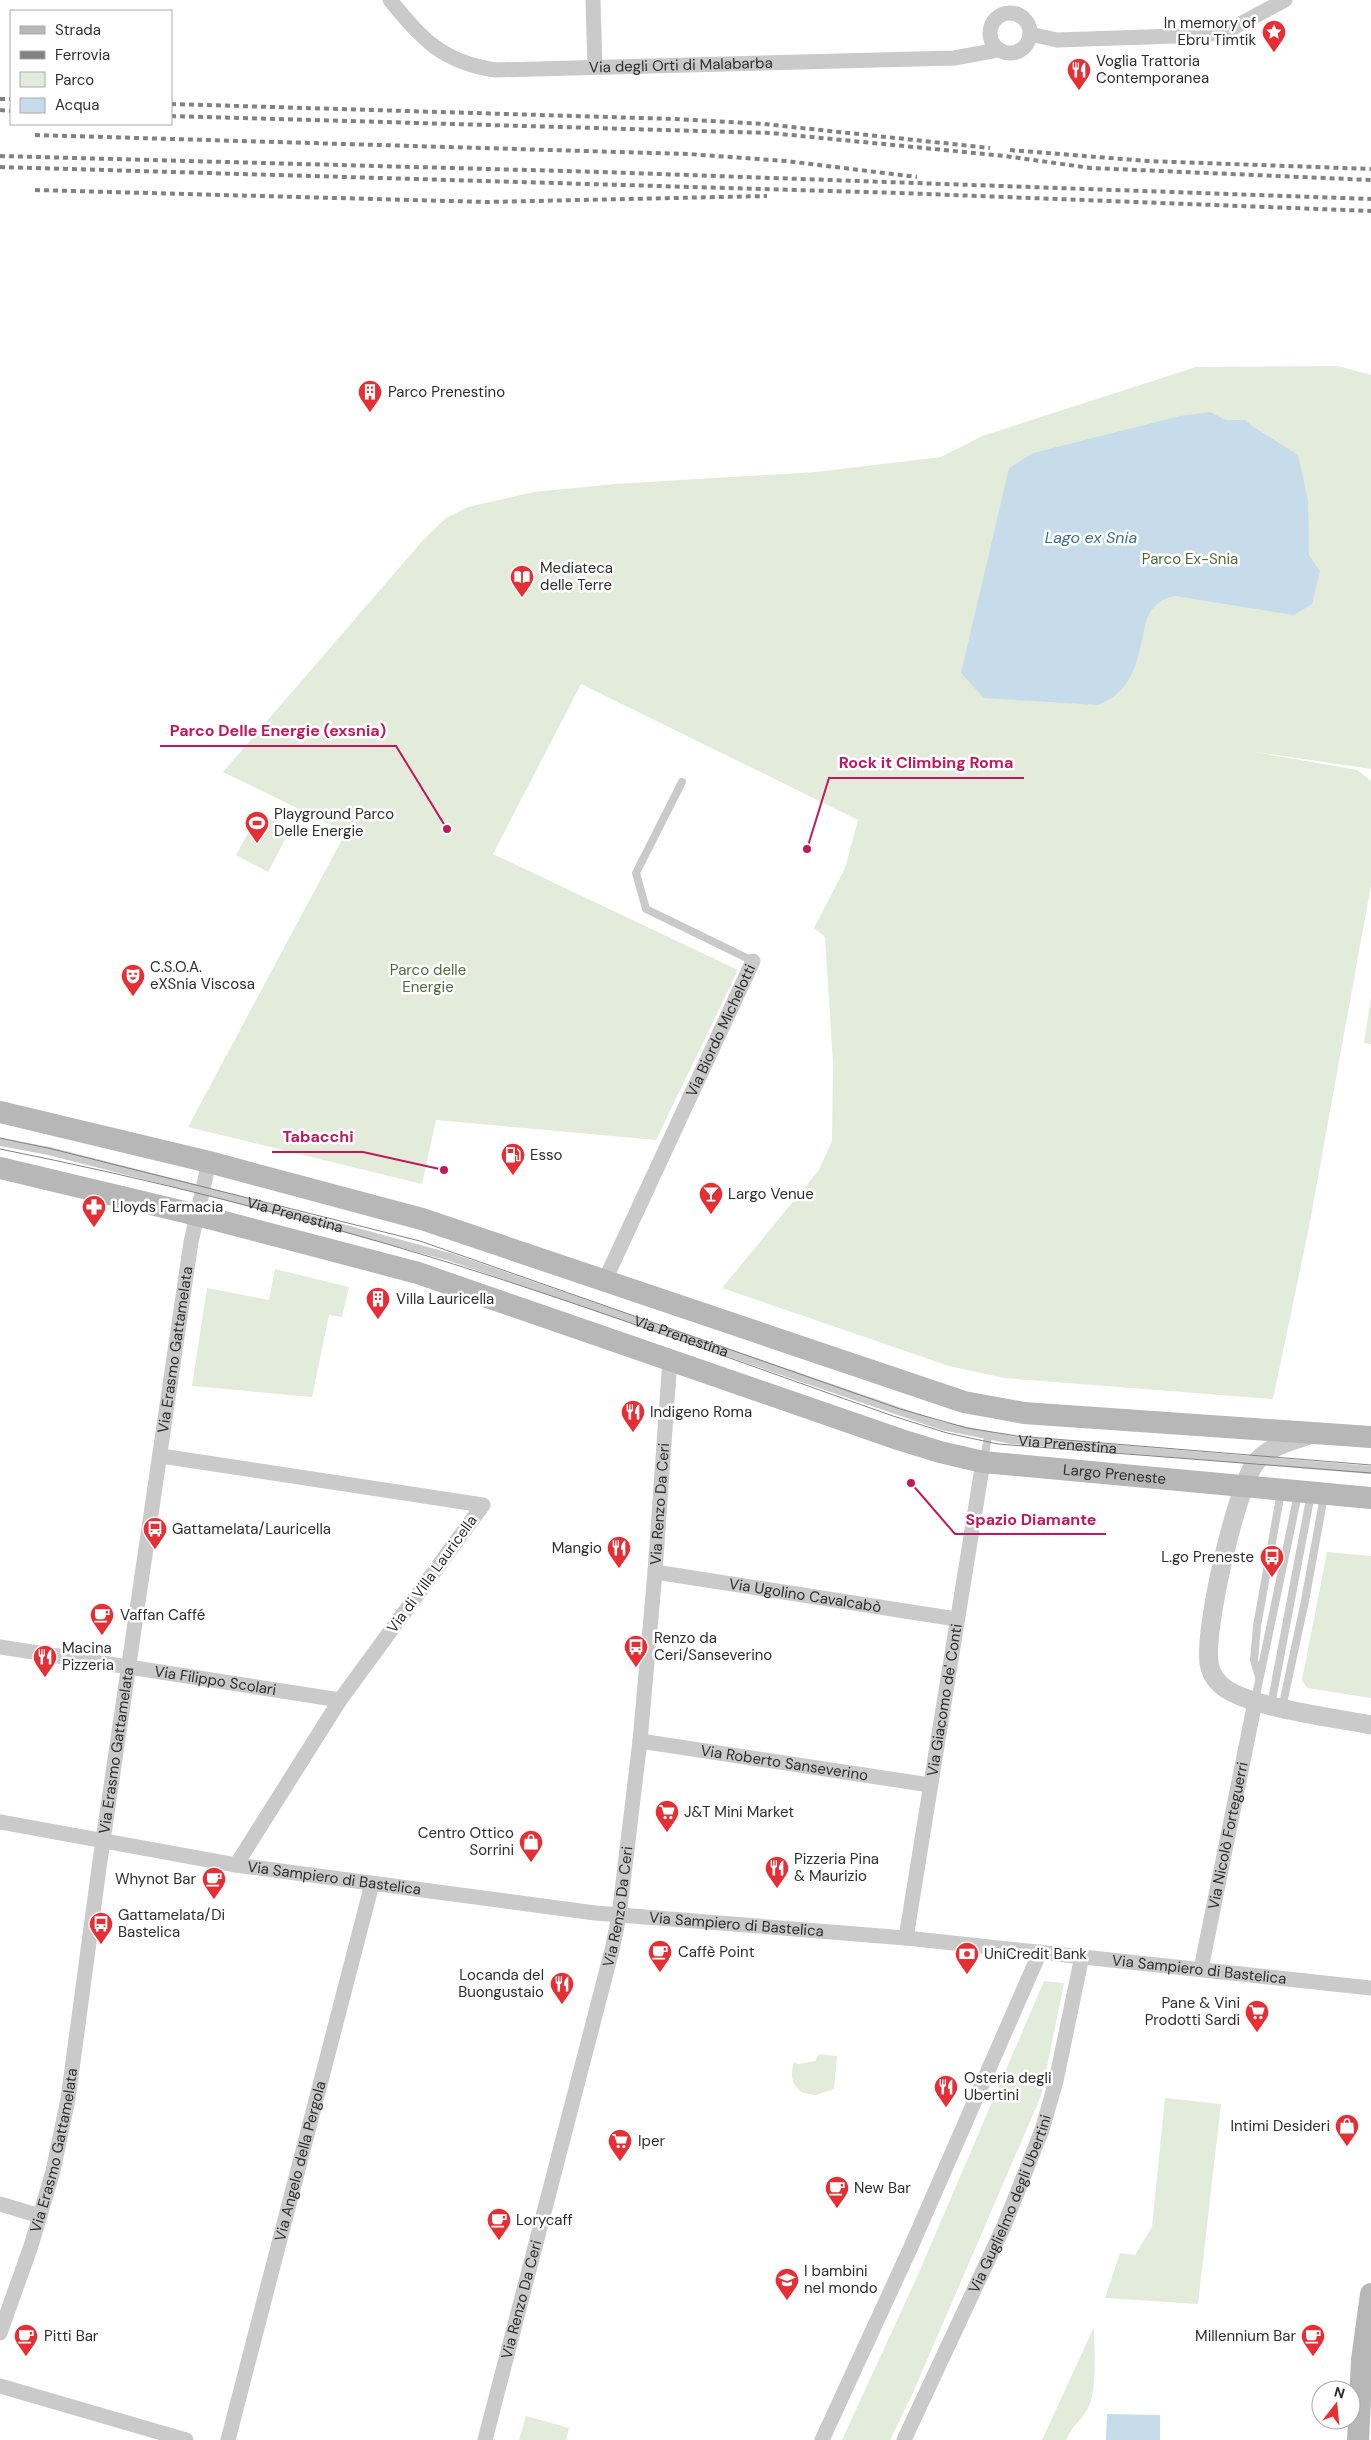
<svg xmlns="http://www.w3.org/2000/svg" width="1371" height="2440" font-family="'DM Sans',sans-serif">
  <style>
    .green { fill: #e3ebdb }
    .water { fill: #c7dceb }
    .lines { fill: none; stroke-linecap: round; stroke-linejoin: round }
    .service { stroke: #cacaca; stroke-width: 8 }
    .minor { stroke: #cacaca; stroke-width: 15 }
    .tertiary { stroke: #cacaca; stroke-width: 19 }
    .secondary { stroke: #b7b7b7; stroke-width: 22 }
    .tram { stroke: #828282; stroke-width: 1 }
    .rail { stroke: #828282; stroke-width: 4; stroke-dasharray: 5 4; stroke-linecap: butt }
    .labels { text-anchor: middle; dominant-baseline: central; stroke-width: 5; stroke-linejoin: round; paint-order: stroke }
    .poi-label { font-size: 15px; fill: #2d2d2d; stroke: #fff; text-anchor: start }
    .street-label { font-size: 15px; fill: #2d2d2d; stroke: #fff }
    .park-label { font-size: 15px; fill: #4f693b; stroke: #fff }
    .water-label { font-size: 16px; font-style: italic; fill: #3b6c90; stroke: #fff }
    .leader { fill: none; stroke: #c2185b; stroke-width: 2 }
    .callout-dot { fill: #c2185b; stroke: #fff; stroke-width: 2 }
    .callout-label { font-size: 16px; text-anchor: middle; font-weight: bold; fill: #c2185b; stroke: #fff; stroke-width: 5; stroke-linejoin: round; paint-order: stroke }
  </style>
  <rect width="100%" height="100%" fill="#fff"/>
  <g class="green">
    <polygon points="1338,366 1371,375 1371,769 1249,751 1357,770 1371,781 1371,885 1309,1227 1273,1399 1004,1378 949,1366 722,1288 819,1170 832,1141 833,1063 825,937 814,928 845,868 858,820 581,684 493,854 738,970 656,1140 436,1120 422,1184 188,1127 346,832 223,772 424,539 446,518 468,507 534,492 615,484 816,472 941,457 982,436 1196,367"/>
    <polygon points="259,813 290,830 268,872 236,855"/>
    <polygon points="1371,997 1371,1044 1364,1043"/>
    <polygon points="275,1269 349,1287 342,1317 329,1315 312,1397 192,1386 207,1288 269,1300"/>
    <polygon points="1327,1552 1371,1556 1371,1698 1307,1688 1302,1680"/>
    <polygon points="1044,1981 1064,1983 1041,2096 912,2395 890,2440 842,2440 917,2277"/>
    <path d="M 819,2054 L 837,2056 L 834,2089 L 816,2095 L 803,2093 C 791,2085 790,2075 794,2062 L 798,2064 L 815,2061 Z"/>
    <polygon points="1165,2098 1221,2104 1198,2304 1105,2298 1120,2253 1135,2255 1152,2227"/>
    <path d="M 1094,2327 C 1094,2349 1098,2389 1088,2408 C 1082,2420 1071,2427 1066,2440 L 1042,2440 Z"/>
    <polygon points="526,2416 569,2428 566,2440 519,2440"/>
  </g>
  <g class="water">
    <path d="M 1210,412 L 1226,420 L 1246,420 L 1252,426 L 1298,455 L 1308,500 L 1309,555 L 1320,571 L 1312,604 L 1294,615 L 1175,596 C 1161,598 1153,606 1147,618 C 1138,654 1137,690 1098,705 L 984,698 L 961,673 L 1009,468 L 1033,453 L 1180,416 Z"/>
    <polygon points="1107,2414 1160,2415 1160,2440 1106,2440"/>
  </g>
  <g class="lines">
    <g class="service">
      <polyline points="682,782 636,873 646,909 753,961"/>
      <path id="s1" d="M 0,1142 L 49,1151 L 202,1190 L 450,1257 L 942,1426 L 1012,1440 L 1371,1470"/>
      <polyline points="984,1459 988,1437"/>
      <polyline points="1259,1677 1254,1660 1257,1626 1281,1492"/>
      <polyline points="1255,1700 1298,1494"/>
      <polyline points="1271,1705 1311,1494"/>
      <polyline points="1282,1708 1305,1601 1324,1496"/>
    </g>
    <g class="minor">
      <path id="s2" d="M 390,0 C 422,39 442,62 495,70 L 954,58 L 998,50"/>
      <polyline points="593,0 595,67"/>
      <circle cx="1010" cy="33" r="20"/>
      <polyline points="1030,34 1057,40 1205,35 1227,31 1285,0"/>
      <path id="s3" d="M 605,1280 L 753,961"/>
      <polyline points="161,1456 483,1505 340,1700 236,1865"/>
      <path id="s4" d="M 655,1572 L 956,1619"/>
      <path id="s5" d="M 0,1647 L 340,1700"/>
      <path id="s6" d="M 640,1741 L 930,1785"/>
      <path id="s7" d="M 0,1822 L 236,1865 L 595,1913 L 906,1938 L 1371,1988"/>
      <path id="s8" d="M 906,1938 L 983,1462"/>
      <path id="s9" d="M 1201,1969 L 1255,1702"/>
      <polyline points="0,2204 40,2216"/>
      <path id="s10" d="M 0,2333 L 31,2246 L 53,2171 L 68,2099 L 99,1868 L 191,1242 L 209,1162"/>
      <polyline points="0,2386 186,2440"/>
      <path id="s11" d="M 228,2440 L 372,1884"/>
      <path id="s12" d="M 485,2440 L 612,1950 L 619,1916 L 640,1741 L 655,1572 L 670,1359"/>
      <polyline points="822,2440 910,2249 1040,1952"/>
      <path id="s13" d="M 904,2440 L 1004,2226 L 1042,2130 L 1056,2081 L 1082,1956"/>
    </g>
    <path class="tertiary" d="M 1310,1435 C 1291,1441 1266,1447 1254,1465 C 1235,1494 1204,1629 1209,1663 C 1210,1670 1214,1678 1219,1683 C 1240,1707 1337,1718 1371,1725"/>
    <g class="secondary">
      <polyline points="0,1112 209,1162 422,1219 964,1402 1024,1413 1371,1437"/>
      <path id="s14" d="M 0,1168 L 197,1215 L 418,1273 L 901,1440 L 940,1452 L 983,1462 L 1371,1498"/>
      <polyline points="1358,2440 1362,2360 1371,2294"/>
    </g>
    <g class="tram">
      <polyline points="0,1138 52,1149 420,1241 900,1409 967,1428 1017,1436 1371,1465"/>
      <path d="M 0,1149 C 150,1179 301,1217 447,1262 C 598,1309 747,1365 896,1417 L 947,1433 L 998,1444 L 1371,1473"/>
    </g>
    <g class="rail">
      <polyline points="0,99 11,99"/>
      <polyline points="171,104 675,119 764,124 990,148"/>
      <polyline points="0,110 11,111"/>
      <polyline points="171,116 771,133 1005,156 1091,168 1371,180"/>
      <polyline points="35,135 688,154 786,161 917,177"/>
      <polyline points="1010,150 1147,161 1371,169"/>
      <polyline points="0,156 602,172 1371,199"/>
      <polyline points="0,167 900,193 1371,211"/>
      <polyline points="35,190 487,202 767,196"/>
    </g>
  </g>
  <defs>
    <symbol id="sight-pin" viewBox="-11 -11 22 30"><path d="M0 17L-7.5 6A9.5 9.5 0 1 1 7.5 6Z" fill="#e62e35" stroke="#fff"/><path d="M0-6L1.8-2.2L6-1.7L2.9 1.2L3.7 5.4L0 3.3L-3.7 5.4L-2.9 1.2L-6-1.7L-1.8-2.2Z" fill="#fff"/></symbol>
    <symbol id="restaurant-pin" viewBox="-11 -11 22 30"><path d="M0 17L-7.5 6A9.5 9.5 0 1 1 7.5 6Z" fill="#e62e35" stroke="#fff"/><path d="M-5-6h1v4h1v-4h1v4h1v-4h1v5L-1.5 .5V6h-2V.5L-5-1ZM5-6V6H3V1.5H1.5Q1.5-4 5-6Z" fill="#fff"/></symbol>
    <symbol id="building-pin" viewBox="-11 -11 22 30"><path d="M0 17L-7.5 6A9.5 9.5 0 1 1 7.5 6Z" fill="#e62e35" stroke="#fff"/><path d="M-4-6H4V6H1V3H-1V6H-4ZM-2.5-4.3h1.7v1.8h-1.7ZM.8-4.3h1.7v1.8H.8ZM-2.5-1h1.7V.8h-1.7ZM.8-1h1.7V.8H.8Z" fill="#fff"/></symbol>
    <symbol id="library-pin" viewBox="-11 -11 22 30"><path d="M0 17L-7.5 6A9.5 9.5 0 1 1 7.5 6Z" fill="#e62e35" stroke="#fff"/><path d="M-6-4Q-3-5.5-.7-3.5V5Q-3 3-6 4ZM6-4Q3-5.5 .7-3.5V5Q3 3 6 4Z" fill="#fff"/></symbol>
    <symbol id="stadium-pin" viewBox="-11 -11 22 30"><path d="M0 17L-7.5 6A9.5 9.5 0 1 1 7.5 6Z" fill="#e62e35" stroke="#fff"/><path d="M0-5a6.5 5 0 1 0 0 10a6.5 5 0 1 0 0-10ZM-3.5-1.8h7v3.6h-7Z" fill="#fff"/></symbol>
    <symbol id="theatre-pin" viewBox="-11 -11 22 30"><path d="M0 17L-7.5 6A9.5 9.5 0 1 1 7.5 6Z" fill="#e62e35" stroke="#fff"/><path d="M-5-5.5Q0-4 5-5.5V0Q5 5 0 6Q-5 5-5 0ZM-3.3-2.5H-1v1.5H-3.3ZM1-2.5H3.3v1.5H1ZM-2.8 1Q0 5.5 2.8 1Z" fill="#fff"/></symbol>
    <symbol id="fuel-pin" viewBox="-11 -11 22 30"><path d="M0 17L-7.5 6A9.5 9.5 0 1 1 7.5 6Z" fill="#e62e35" stroke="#fff"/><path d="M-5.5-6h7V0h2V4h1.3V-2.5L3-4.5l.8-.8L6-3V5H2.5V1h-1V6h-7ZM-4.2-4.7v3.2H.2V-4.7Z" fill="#fff"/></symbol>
    <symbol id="bar-pin" viewBox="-11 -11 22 30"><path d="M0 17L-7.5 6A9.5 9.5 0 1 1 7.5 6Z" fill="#e62e35" stroke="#fff"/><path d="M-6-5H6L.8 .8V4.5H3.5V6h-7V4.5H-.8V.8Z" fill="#fff"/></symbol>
    <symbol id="pharmacy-pin" viewBox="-11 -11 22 30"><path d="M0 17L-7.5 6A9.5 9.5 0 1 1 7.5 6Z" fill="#e62e35" stroke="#fff"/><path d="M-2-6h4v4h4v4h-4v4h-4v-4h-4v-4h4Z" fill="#fff"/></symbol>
    <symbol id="bus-pin" viewBox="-11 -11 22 30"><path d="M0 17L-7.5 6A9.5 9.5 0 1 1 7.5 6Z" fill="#e62e35" stroke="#fff"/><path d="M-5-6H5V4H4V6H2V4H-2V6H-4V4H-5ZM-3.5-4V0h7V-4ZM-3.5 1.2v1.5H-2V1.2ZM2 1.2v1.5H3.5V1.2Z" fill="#fff"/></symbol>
    <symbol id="cafe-pin" viewBox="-11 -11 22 30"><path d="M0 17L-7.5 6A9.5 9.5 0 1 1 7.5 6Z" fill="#e62e35" stroke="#fff"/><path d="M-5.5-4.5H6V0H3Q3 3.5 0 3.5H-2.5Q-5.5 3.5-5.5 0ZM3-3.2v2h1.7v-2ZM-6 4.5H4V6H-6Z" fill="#fff"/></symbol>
    <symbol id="supermarket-pin" viewBox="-11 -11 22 30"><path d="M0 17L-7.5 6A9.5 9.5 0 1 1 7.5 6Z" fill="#e62e35" stroke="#fff"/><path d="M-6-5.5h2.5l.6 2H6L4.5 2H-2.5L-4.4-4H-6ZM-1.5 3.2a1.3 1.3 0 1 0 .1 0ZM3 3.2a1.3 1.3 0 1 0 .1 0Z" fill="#fff"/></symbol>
    <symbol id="shop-pin" viewBox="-11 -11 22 30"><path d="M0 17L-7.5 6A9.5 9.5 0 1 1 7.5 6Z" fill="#e62e35" stroke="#fff"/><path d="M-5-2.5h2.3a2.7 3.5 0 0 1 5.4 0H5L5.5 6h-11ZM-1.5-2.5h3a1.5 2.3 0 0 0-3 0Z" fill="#fff"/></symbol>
    <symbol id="bank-pin" viewBox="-11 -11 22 30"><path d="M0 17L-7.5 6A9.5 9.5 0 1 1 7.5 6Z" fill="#e62e35" stroke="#fff"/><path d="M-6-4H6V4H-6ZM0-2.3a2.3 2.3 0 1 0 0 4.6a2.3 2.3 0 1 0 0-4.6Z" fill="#fff"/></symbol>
    <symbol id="school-pin" viewBox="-11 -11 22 30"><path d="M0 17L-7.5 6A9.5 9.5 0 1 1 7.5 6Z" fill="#e62e35" stroke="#fff"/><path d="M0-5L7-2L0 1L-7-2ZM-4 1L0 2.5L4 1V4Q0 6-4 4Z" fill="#fff"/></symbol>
  </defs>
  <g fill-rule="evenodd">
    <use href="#sight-pin" x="1260" y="18" width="28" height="38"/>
    <use href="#restaurant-pin" x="1065" y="56" width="28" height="38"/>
    <use href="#building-pin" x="356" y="378" width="28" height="38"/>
    <use href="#library-pin" x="508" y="563" width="28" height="38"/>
    <use href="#stadium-pin" x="243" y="809" width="28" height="38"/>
    <use href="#theatre-pin" x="119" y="962" width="28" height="38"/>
    <use href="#fuel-pin" x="499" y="1141" width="28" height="38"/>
    <use href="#bar-pin" x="697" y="1180" width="28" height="38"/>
    <use href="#pharmacy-pin" x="80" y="1193" width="28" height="38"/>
    <use href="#building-pin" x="364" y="1285" width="28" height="38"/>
    <use href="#restaurant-pin" x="619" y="1398" width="28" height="38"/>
    <use href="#bus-pin" x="141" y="1515" width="28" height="38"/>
    <use href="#restaurant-pin" x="605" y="1534" width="28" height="38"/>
    <use href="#bus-pin" x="1258" y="1543" width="28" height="38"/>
    <use href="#cafe-pin" x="88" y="1601" width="28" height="38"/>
    <use href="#bus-pin" x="622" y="1633" width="28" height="38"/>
    <use href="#restaurant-pin" x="31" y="1643" width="28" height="38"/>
    <use href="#supermarket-pin" x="653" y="1798" width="28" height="38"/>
    <use href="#shop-pin" x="517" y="1828" width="28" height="38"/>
    <use href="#restaurant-pin" x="763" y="1854" width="28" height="38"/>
    <use href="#cafe-pin" x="200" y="1865" width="28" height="38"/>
    <use href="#bus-pin" x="87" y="1910" width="28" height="38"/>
    <use href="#cafe-pin" x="646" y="1938" width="28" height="38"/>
    <use href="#bank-pin" x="953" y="1940" width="28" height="38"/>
    <use href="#restaurant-pin" x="548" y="1970" width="28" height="38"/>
    <use href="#supermarket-pin" x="1243" y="1998" width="28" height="38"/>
    <use href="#restaurant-pin" x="932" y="2073" width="28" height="38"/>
    <use href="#shop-pin" x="1333" y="2112" width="28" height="38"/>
    <use href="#supermarket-pin" x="606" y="2127" width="28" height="38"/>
    <use href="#cafe-pin" x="823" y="2174" width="28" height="38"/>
    <use href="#cafe-pin" x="485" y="2206" width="28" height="38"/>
    <use href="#school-pin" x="773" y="2266" width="28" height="38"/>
    <use href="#cafe-pin" x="12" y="2322" width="28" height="38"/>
    <use href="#cafe-pin" x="1299" y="2322" width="28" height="38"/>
  </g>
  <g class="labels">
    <g class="poi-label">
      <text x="1256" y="23" text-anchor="end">In memory of<tspan x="1256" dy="17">Ebru Timtik</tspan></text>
      <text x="1096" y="61">Voglia Trattoria<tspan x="1096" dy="17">Contemporanea</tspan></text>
      <text x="388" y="392">Parco Prenestino</text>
      <text x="540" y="568">Mediateca<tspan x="540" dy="17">delle Terre</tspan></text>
      <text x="274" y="814">Playground Parco<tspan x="274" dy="17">Delle Energie</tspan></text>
      <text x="150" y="967">C.S.O.A.<tspan x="150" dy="17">eXSnia Viscosa</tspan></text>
      <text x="530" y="1155">Esso</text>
      <text x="728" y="1194">Largo Venue</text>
      <text x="112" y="1207">Lloyds Farmacia</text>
      <text x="396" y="1299">Villa Lauricella</text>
      <text x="650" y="1412">Indigeno Roma</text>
      <text x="172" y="1529">Gattamelata/Lauricella</text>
      <text x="602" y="1548" text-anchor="end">Mangio</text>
      <text x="1254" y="1557" text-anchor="end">L.go Preneste</text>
      <text x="120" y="1615">Vaffan Caffé</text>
      <text x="654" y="1638">Renzo da<tspan x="654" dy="17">Ceri/Sanseverino</tspan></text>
      <text x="62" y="1648">Macina<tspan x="62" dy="17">Pizzeria</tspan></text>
      <text x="684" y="1812">J&amp;T Mini Market</text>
      <text x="514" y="1833" text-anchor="end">Centro Ottico<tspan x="514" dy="17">Sorrini</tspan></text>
      <text x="794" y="1859">Pizzeria Pina<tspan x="794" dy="17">&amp; Maurizio</tspan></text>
      <text x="196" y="1879" text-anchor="end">Whynot Bar</text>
      <text x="118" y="1915">Gattamelata/Di<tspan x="118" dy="17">Bastelica</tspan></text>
      <text x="678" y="1952">Caffè Point</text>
      <text x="984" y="1954">UniCredit Bank</text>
      <text x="544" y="1975" text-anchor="end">Locanda del<tspan x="544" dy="17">Buongustaio</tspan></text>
      <text x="1240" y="2003" text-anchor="end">Pane &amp; Vini<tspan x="1240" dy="17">Prodotti Sardi</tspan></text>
      <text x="964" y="2078">Osteria degli<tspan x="964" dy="17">Ubertini</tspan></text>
      <text x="1330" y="2126" text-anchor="end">Intimi Desideri</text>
      <text x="638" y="2141">Iper</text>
      <text x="854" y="2188">New Bar</text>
      <text x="516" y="2220">Lorycaff</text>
      <text x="804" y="2271">I bambini<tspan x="804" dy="17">nel mondo</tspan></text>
      <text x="44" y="2336">Pitti Bar</text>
      <text x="1296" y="2336" text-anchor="end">Millennium Bar</text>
    </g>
    <g class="street-label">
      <text stroke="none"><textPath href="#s2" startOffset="316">Via degli Orti di Malabarba</textPath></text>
      <text stroke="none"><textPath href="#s3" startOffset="275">Via Biordo Michelotti</textPath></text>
      <text stroke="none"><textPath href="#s1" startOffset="304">Via Prenestina</textPath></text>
      <text stroke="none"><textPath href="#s1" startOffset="709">Via Prenestina</textPath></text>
      <text stroke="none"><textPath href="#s10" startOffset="1001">Via Erasmo Gattamelata</textPath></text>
      <text stroke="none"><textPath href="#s1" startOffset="1112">Via Prenestina</textPath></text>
      <text stroke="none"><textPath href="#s14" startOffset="1159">Largo Preneste</textPath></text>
      <text stroke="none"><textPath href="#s12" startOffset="955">Via Renzo Da Ceri</textPath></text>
      <text transform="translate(432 1574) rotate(-54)">Via di Villa Lauricella</text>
      <text stroke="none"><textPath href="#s4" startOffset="152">Via Ugolino Cavalcabò</textPath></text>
      <text stroke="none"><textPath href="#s5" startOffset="218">Via Filippo Scolari</textPath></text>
      <text stroke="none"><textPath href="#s8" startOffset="241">Via Giacomo de' Conti</textPath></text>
      <text stroke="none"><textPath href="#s10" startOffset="596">Via Erasmo Gattamelata</textPath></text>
      <text stroke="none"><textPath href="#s6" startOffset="146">Via Roberto Sanseverino</textPath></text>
      <text stroke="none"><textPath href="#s9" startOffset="136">Via Nicolò Forteguerri</textPath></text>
      <text stroke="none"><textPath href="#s7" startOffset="339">Via Sampiero di Bastelica</textPath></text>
      <text stroke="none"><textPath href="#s12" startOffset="550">Via Renzo Da Ceri</textPath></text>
      <text stroke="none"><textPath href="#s7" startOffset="744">Via Sampiero di Bastelica</textPath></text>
      <text stroke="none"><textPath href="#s7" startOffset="1209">Via Sampiero di Bastelica</textPath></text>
      <text stroke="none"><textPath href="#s10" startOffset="191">Via Erasmo Gattamelata</textPath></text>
      <text stroke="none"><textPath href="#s11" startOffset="288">Via Angelo della Pergola</textPath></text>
      <text stroke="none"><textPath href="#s13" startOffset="259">Via Guglielmo degli Ubertini</textPath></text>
      <text stroke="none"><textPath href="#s12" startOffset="145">Via Renzo Da Ceri</textPath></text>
    </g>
    <g class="park-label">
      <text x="1190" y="559">Parco Ex-Snia</text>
      <text x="428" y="970">Parco delle<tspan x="428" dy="17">Energie</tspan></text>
    </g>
    <g class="water-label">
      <text x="1091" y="537">Lago ex Snia</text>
    </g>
  </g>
  <path class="leader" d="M447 829L396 746H160M807 849L829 778H1024M444 1170L363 1152H272M911 1483L955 1534H1106"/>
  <g class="callout-dot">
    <circle cx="447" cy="829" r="5"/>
    <circle cx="807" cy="849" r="5"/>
    <circle cx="444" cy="1170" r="5"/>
    <circle cx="911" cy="1483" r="5"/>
  </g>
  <g class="callout-label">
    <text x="278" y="736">Parco Delle Energie (exsnia)</text>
    <text x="926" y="768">Rock it Climbing Roma</text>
    <text x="318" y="1142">Tabacchi</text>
    <text x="1031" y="1525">Spazio Diamante</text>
  </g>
  <rect x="10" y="10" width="162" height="115" fill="#ffffff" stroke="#ababab"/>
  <rect x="20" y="26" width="25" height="8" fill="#b7b7b7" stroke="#ababab"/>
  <text x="55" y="35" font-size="15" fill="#2d2d2d">Strada</text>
  <rect x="20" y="51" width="25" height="8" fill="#828282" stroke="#ababab"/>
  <text x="55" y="60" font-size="15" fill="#2d2d2d">Ferrovia</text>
  <rect x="20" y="72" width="25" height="15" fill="#e3ebdb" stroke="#ababab"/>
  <text x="55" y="85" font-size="15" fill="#2d2d2d">Parco</text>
  <rect x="20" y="98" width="25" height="15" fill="#c7dceb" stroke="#ababab"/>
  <text x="55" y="110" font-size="15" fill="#2d2d2d">Acqua</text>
  <g transform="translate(1336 2405) rotate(16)"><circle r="24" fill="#ffffff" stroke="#ababab"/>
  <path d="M0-4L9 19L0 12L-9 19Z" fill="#e62e35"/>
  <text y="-8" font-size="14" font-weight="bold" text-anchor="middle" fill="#2d2d2d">N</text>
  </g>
</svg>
